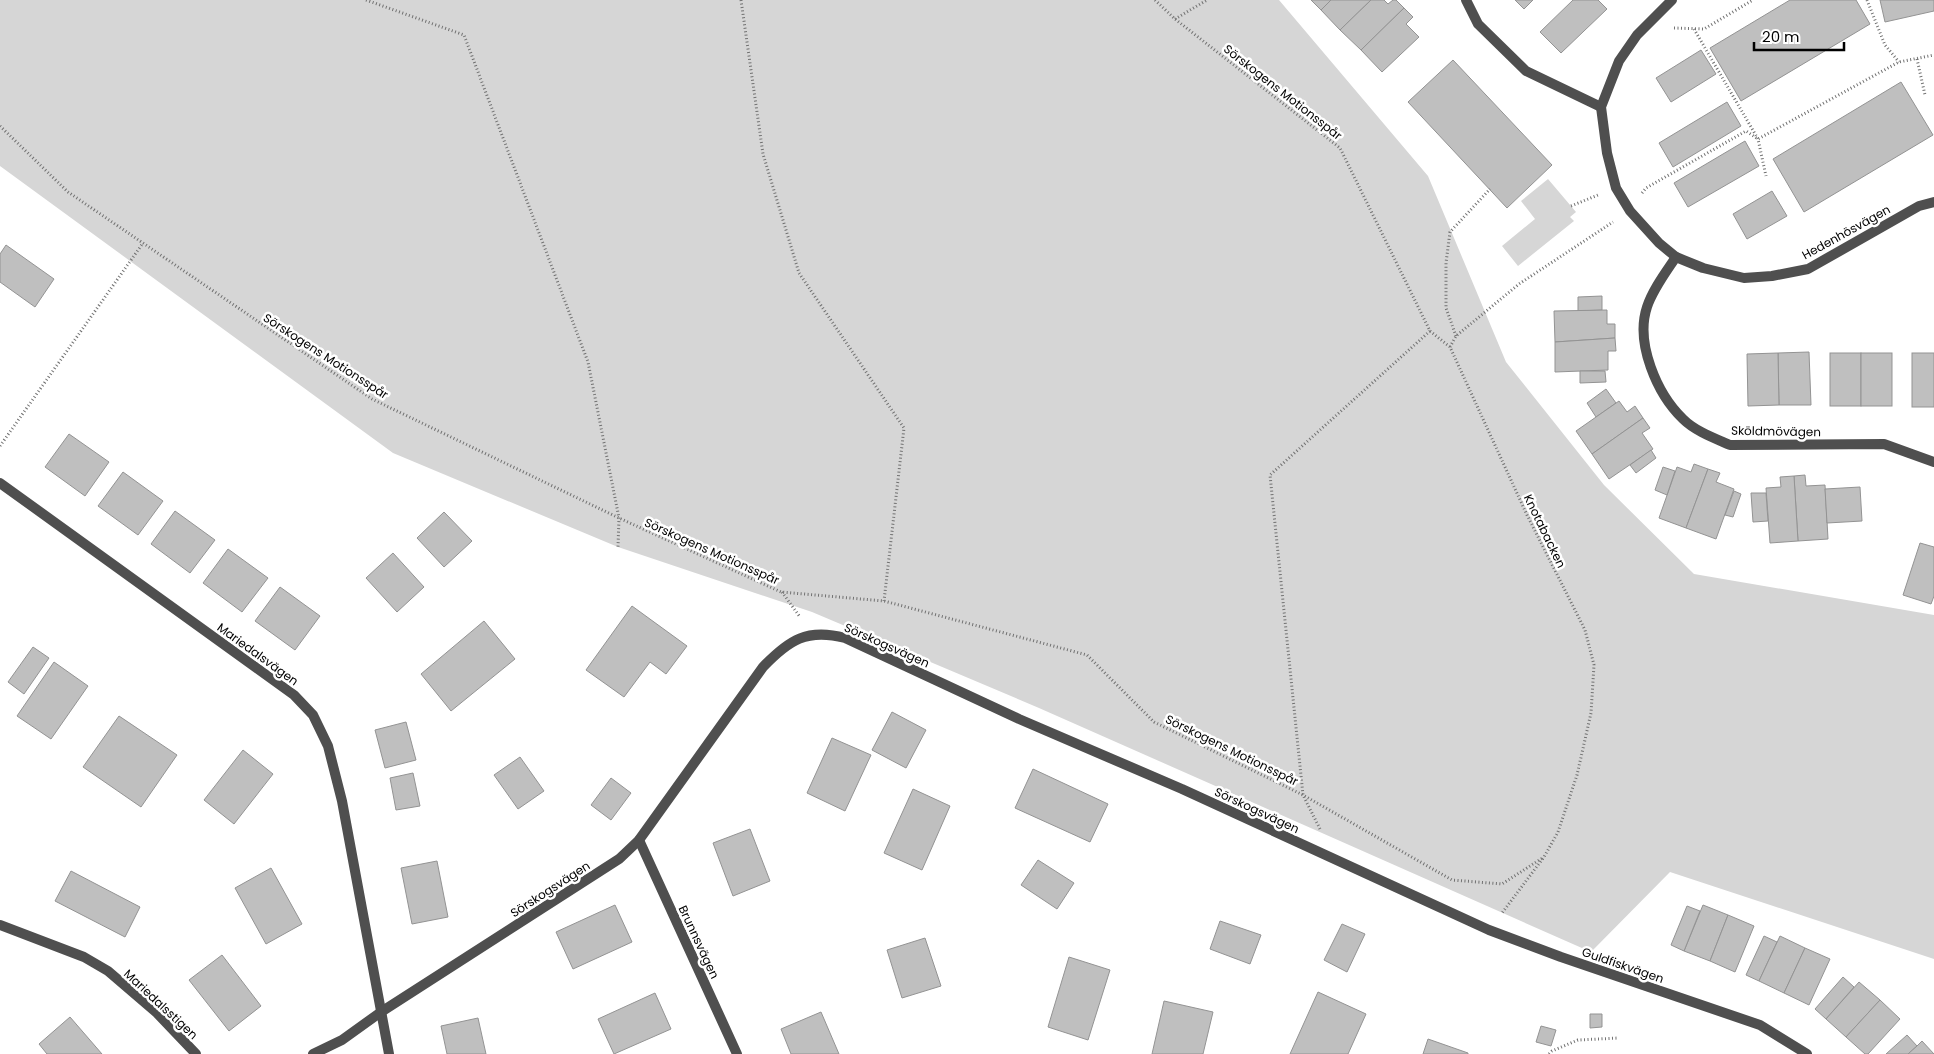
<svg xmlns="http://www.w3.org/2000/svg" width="1934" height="1054" font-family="Poppins,sans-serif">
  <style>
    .green { fill: #d6d6d6 }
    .building { fill: #bfbfbf; stroke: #939393 }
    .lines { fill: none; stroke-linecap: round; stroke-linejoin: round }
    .path { stroke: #717171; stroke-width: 3; stroke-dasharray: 1 2.5; stroke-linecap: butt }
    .street { stroke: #4f4f4f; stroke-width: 10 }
    .labels { text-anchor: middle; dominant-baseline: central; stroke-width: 5; stroke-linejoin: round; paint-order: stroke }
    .street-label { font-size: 12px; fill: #000; stroke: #fff }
  </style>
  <rect width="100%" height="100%" fill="#fff"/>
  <g class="green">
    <polygon points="0,0 1279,0 1428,176 1506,362 1604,485 1694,574 1934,615 1934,959 1670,872 1591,952 1039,708 812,612 618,547 393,453 0,166"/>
    <polygon points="1548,179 1576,212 1570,217 1574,221 1518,266 1502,246 1535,219 1521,201"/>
  </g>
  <g class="building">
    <polygon points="1311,0 1331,0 1321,10"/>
    <polygon points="1331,0 1371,0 1340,30 1321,10"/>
    <polygon points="1371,0 1384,0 1388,4 1393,0 1396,0 1404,8 1361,50 1340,30"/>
    <polygon points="1515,0 1533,0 1524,9"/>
    <polygon points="1573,0 1598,0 1607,9 1561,53 1540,32"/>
    <polygon points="1790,0 1856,0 1870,24 1741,101 1710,48"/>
    <polygon points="1880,0 1934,0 1934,11 1885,22"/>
    <polygon points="1404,8 1413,17 1406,24 1419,37 1382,72 1361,50"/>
    <polygon points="1701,50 1716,74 1671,102 1656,78"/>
    <polygon points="1453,60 1552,165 1507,208 1408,102"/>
    <polygon points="1901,82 1933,135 1804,212 1773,159"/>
    <polygon points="1727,102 1741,126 1673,167 1659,143"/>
    <polygon points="1745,141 1759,166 1688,207 1674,183"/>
    <polygon points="1772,191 1787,216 1747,239 1733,214"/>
    <polygon points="6,245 54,279 35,307 0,282 0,254"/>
    <polygon points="1602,296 1602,310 1578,311 1578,297"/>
    <polygon points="1607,310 1607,324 1615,324 1615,338 1555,342 1554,311"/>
    <polygon points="1615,338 1616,351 1608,351 1608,370 1555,372 1555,342"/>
    <polygon points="1809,352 1811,405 1779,405 1778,353"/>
    <polygon points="1778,353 1779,405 1748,406 1747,354"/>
    <rect x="1830" y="353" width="31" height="53"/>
    <rect x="1861" y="353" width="31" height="53"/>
    <rect x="1912" y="353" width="22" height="54"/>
    <polygon points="1580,371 1605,371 1606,382 1580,383"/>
    <polygon points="1606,389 1616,403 1596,417 1587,403"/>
    <polygon points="1619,401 1627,412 1635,406 1643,418 1592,454 1576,431"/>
    <polygon points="1643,418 1650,428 1642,433 1653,449 1609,479 1592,454"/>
    <polygon points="69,434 109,462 85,496 45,467"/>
    <polygon points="1651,450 1656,458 1636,473 1630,465"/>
    <polygon points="1694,464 1708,469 1686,528 1659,518 1677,467 1691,472"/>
    <polygon points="1663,467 1675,471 1667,495 1655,490"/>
    <polygon points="1708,469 1720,473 1716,482 1734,489 1716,539 1686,528"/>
    <polygon points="123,472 163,501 138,535 98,506"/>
    <polygon points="1805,475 1806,486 1825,485 1828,539 1798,541 1794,476"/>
    <polygon points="1794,476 1798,541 1770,543 1766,488 1781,487 1780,477"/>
    <polygon points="1860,487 1862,521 1827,523 1825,489"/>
    <polygon points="1734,491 1741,494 1733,517 1725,515"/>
    <polygon points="1751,493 1766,493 1768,521 1753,522"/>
    <polygon points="175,511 215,540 190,573 151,544"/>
    <polygon points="444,512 472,541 444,567 417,538"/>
    <polygon points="1920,543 1934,547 1934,596 1931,604 1903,595"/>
    <polygon points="228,549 268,578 242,612 203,583"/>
    <polygon points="393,553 424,587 397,612 366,578"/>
    <polygon points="280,587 320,616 295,650 255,621"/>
    <polygon points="632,606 687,646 666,674 650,662 624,697 586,670"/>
    <polygon points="484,621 515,659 451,711 421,674"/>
    <polygon points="33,647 49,658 24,694 8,682"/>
    <polygon points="54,662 88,686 51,739 17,716"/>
    <polygon points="892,712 926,730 906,768 872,750"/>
    <polygon points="119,716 177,755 141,807 83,767"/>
    <polygon points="406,722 416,760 385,768 375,730"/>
    <polygon points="832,738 871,755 845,811 807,793"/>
    <polygon points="243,750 273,774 234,824 204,800"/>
    <polygon points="520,757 544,791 518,809 494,775"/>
    <polygon points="1033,769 1108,804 1090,842 1015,808"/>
    <polygon points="413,773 420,806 396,810 390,778"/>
    <polygon points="611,778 631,793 611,820 591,805"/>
    <polygon points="913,789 950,806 922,870 884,853"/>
    <polygon points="750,829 770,881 733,896 713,843"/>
    <polygon points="1038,860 1074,883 1057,909 1021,885"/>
    <polygon points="437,861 448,917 412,924 401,868"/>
    <polygon points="271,868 302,924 266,944 235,888"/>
    <polygon points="71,871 140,907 125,937 55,901"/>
    <polygon points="615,905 632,942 573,969 556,932"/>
    <polygon points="1703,905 1728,915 1710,961 1684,951"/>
    <polygon points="1687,906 1700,911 1684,951 1671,945"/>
    <polygon points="1728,915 1754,926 1735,972 1710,961"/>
    <polygon points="1220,921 1261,935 1250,964 1210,949"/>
    <polygon points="1342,924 1365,934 1347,972 1324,960"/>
    <polygon points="1764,936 1777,942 1759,981 1746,975"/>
    <polygon points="1780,936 1805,948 1784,993 1759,981"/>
    <polygon points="925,938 941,986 902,998 887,950"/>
    <polygon points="1805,948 1830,959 1809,1005 1784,993"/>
    <polygon points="222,955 261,1006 229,1031 189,980"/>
    <polygon points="1069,957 1110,970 1088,1040 1048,1027"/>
    <polygon points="1843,977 1854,987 1826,1019 1815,1009"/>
    <polygon points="1859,982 1880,1000 1846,1037 1826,1019"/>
    <polygon points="1318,992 1366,1014 1348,1054 1290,1054"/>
    <polygon points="655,993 671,1029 614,1054 598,1019"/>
    <polygon points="1880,1000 1900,1019 1868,1054 1865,1054 1846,1037"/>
    <polygon points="1164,1001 1213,1012 1203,1054 1152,1054"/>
    <polygon points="821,1012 839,1054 791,1054 781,1029"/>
    <polygon points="1590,1014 1602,1014 1602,1027 1590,1028"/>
    <polygon points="70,1017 102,1054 47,1054 39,1044"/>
    <polygon points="478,1018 486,1054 447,1054 441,1026"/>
    <polygon points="1541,1026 1556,1030 1551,1046 1536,1042"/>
    <polygon points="1907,1035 1917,1046 1908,1054 1886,1054"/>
    <polygon points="1428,1039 1468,1053 1468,1054 1423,1054"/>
    <polygon points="1922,1041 1934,1054 1908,1054 1917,1046"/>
  </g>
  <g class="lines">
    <g class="path">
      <polyline points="366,0 464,35 588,362 619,518 618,547"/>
      <polyline points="741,0 763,154 799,273 904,428 884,601"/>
      <polyline points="1155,0 1175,19 1340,148 1430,331 1450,347 1527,515 1585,630 1594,665 1591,713 1577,775 1558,832 1544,857 1502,913"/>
      <polyline points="1867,0 1885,45 1899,62"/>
      <polyline points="1175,19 1207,0"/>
      <polyline points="1674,28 1704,29 1753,0"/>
      <polyline points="1694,29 1758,139 1766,176"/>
      <polyline points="1917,59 1925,95"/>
      <polyline points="0,126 68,192 372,399 619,518 781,592 884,601 1087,655 1154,722 1303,795 1452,880 1502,884 1544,857"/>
      <polyline points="1642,193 1646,188 1746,131 1758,139 1899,62 1934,55"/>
      <polyline points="1571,206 1598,195"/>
      <polyline points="1456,336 1446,308 1446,263 1450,232 1490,189"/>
      <polyline points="1450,347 1456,336 1519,284 1613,222"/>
      <polyline points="0,446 143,243"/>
      <polyline points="782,592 800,617"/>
      <polyline points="1320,829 1303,795 1270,475 1430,331"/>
      <polyline points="1549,1054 1552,1051 1578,1040 1619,1038"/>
    </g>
    <g class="street">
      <polyline points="1466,0 1478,24 1526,71 1601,107"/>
      <polyline points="1672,0 1637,35 1619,61 1601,107 1607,153 1616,188 1630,211 1659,243 1676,257 1703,268 1744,278 1772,276 1808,269 1919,206 1934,202"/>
      <path d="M 1676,257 C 1666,272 1653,289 1647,307 C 1635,343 1657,394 1683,419 C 1695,431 1714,438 1730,445 L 1884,444 L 1934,462"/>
      <polyline points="0,483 294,695 313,715 328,746 342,801 389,1054"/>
      <polyline points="639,840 737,1054"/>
      <polyline points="0,925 84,957 108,971 157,1013 196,1054"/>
      <path d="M 313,1054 L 342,1040 L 381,1012 L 619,859 L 639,840 L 763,667 C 789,640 807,628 845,638 L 1019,719 L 1182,789 L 1489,930 L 1561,957 L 1760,1025 L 1807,1054"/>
    </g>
  </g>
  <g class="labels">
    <g class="street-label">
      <text transform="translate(1283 92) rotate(38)">Sörskogens Motionsspår</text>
      <text transform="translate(1846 232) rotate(-29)">Hedenhösvägen</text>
      <text transform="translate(326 356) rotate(33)">Sörskogens Motionsspår</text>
      <text transform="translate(1776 431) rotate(1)">Sköldmövägen</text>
      <text transform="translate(1545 531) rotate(64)">Knotabacken</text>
      <text transform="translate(712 551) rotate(24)">Sörskogens Motionsspår</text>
      <text transform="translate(887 645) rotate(24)">Sörskogsvägen</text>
      <text transform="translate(258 654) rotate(36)">Mariedalsvägen</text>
      <text transform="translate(1232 750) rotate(26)">Sörskogens Motionsspår</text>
      <text transform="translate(1257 810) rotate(25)">Sörskogsvägen</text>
      <text transform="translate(550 889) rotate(-33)">Sörskogsvägen</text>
      <text transform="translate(699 942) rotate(65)">Brunnsvägen</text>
      <text transform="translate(1623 965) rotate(19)">Guldfiskvägen</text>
      <text transform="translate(161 1004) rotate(43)">Mariedalsstigen</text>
    </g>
  </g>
  <path d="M1754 42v8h90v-8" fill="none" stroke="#000000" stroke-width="2.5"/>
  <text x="1762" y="42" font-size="15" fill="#000000" stroke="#ffffff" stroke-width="4" paint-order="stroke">20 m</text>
</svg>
